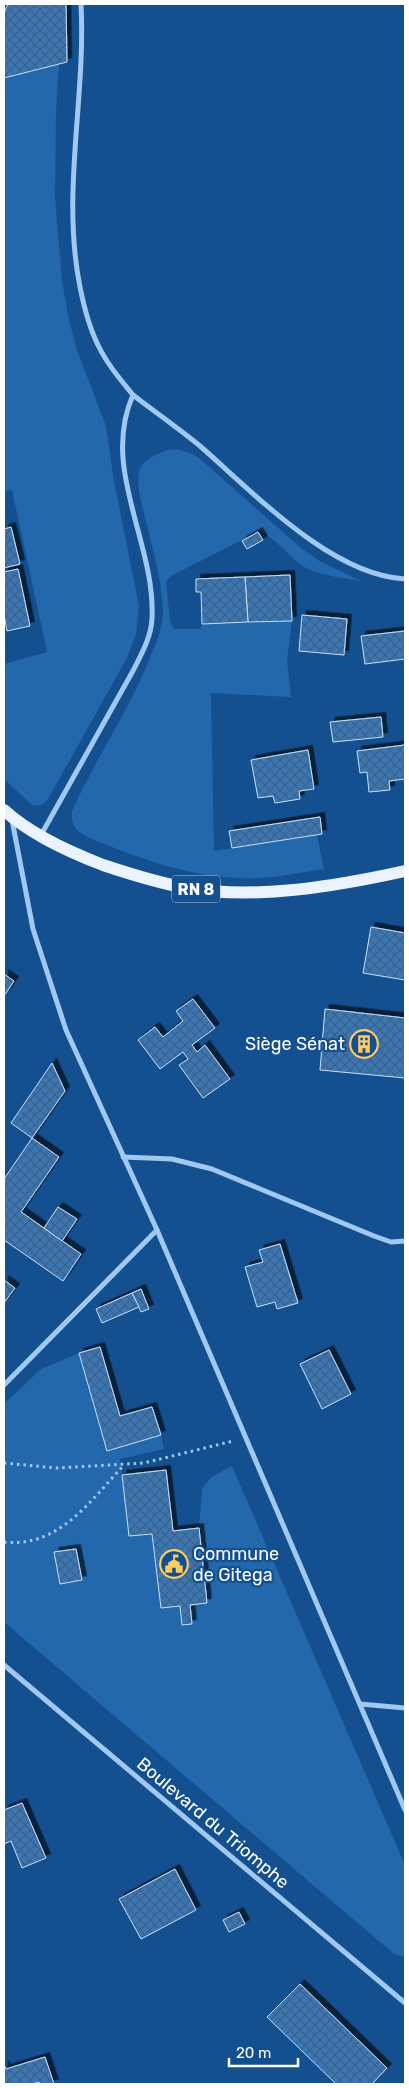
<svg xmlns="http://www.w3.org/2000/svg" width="409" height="2088" font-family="Rubik,sans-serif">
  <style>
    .grass { fill: #2367ac }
    .building { fill: url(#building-cross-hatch); stroke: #c7e1fc; filter: url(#shadow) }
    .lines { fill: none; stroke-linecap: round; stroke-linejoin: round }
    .path { stroke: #a0c8f1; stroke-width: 3; stroke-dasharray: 2.5 4; stroke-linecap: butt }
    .street { stroke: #a0c8f1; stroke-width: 5 }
    .primary { stroke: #eaf3ff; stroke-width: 12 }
    .labels { text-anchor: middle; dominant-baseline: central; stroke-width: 4.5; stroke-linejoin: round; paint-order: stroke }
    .shield { fill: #144f8f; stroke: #b8cadd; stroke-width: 1 }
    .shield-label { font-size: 16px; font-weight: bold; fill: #fff }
    .poi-label { font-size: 18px; fill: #fff; stroke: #144f8f; text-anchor: end }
    .street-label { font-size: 18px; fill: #fff; stroke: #144f8f }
  </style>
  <defs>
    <pattern id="building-cross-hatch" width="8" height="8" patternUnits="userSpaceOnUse" patternTransform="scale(1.25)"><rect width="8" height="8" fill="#3876b6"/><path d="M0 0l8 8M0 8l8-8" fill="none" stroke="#426181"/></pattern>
    <filter id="shadow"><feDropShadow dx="4.5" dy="-4.5" stdDeviation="0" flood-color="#0009"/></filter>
  </defs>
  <rect width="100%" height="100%" fill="#144f8f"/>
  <g class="grass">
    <path d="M 59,64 L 56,112 L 55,197 L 62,281 L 69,320 L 77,350 L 106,426 L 114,481 L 139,606 L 136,634 L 127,658 L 48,799 C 43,805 40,807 32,805 L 4,779 L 4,664 L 47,652 L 12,490 L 4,491 L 4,78 Z"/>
    <path d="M 168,450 C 180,449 188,451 199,458 L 301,548 L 321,562 L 361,581 C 343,578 324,576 308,569 C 290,561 276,535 258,532 L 171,576 L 166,582 L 170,621 L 174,629 L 200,629 L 202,624 L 292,621 L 287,660 L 291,697 L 211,693 L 214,851 L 317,835 L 324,869 C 294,874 263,880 233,878 C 189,875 147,861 107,845 C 98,841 87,838 79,832 C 72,827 72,819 72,811 C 96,758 130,709 151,655 C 157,641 163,627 163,611 C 162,584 154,555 148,529 C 145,514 134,484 140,469 C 144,458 158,454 168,450 Z"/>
    <polygon points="79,1353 107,1451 161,1435 164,1449 120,1459 129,1536 152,1534 162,1608 180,1606 182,1625 192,1624 190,1605 207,1603 199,1528 202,1489 211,1477 232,1466 405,1865 405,1957 394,1954 4,1622 4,1404 41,1369"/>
  </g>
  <g class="building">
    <polygon points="8,4 66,4 67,62 4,78 4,13"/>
    <polygon points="11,527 20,564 4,568 4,529"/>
    <polygon points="258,532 263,540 247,549 242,541"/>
    <polygon points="18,569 30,626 7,631 4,615 4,572"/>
    <polygon points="290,575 292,621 248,622 245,577"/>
    <polygon points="245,577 248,622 202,624 201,592 196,592 196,579"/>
    <polygon points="302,615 347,619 344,655 299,651"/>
    <polygon points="405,631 405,659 365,664 361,636"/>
    <polygon points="381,717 383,737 333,742 330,722"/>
    <polygon points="405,745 405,779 389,781 390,790 369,792 367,772 360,773 357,751"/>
    <polygon points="308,750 314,789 299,791 300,799 275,803 273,796 258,798 251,760"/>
    <polygon points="320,817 322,834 232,848 229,831"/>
    <polygon points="371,927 405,933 405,980 363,973"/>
    <polygon points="4,974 14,981 4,996"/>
    <polygon points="193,999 215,1028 192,1045 197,1052 205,1045 230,1079 203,1098 179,1065 188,1059 183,1052 160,1069 138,1040 155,1027 163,1037 183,1021 176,1011"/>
    <polygon points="325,1009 405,1018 405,1078 320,1070"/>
    <polygon points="52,1063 65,1091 32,1138 11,1123"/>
    <polygon points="32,1138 59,1157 21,1212 81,1254 63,1281 4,1240 4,1179"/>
    <polygon points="58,1207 77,1219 62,1241 44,1228"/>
    <polygon points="280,1244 298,1303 277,1309 275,1302 257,1307 245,1267 263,1262 259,1250"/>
    <polygon points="4,1280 15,1288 4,1303"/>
    <polygon points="141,1289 149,1309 141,1312 132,1293"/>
    <polygon points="132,1293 139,1307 102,1323 96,1309"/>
    <polygon points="100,1347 120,1416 152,1407 161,1435 107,1451 79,1353"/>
    <polygon points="329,1350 351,1394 322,1409 300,1364"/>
    <polygon points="166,1470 173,1531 199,1528 207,1603 190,1605 192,1624 182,1625 180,1606 161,1608 152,1534 129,1536 122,1475"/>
    <polygon points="76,1549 82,1580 60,1584 54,1552"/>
    <polygon points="22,1803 46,1858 22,1868 11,1841 4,1844 4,1810"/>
    <polygon points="175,1869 196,1910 141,1939 119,1899"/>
    <polygon points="239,1912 245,1924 229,1932 223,1920"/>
    <polygon points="300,1984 387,2068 372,2084 336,2084 267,2017"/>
    <polygon points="45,2057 54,2084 40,2084 39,2082 32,2084 4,2084 4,2065 6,2069"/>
  </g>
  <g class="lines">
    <g class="path">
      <polyline points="4,1463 56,1468 144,1463 233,1441"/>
      <path d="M 4,1542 C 59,1548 90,1501 124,1465"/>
    </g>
    <g class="street">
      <path d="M 133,395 C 155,412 178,428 200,446 C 254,493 331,575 405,579"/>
      <polyline points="12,820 33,929 66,1030 157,1230 405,1810"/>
      <path d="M 41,835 L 134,669 C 142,653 151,637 152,619 C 156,543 100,469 133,395 C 120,379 107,364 98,345 C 89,327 84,307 80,287 C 61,192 86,99 81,4"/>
      <polyline points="123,1157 172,1159 212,1169 374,1236 391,1242 405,1241"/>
      <polyline points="4,1385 157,1230"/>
      <polyline points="4,1665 405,2003"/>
      <polyline points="360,1704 405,1708"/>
    </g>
    <path class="primary" d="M 4,810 C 31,835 69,852 103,865 C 130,874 158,883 187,888 C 257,900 337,886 405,871"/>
  </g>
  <defs>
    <symbol id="building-ring" viewBox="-11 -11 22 22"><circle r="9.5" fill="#144f8f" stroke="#ffca60" stroke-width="1.5"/><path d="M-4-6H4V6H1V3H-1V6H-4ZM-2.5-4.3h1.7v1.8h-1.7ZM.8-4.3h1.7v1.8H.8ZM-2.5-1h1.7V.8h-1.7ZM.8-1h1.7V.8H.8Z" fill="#ffca60"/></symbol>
    <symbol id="civic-ring" viewBox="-11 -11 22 22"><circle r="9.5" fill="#144f8f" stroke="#ffca60" stroke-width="1.5"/><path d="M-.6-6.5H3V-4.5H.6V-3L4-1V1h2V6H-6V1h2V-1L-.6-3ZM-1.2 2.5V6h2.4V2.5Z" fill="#ffca60"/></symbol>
  </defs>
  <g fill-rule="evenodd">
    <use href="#building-ring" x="348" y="1028" width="32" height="32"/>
    <use href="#civic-ring" x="158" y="1548" width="32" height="32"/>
  </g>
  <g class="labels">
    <rect class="shield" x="172" y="875.5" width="48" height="27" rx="4"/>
    <g class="shield-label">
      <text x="196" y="889">RN 8</text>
    </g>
    <g class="poi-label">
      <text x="345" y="1044">Siège Sénat</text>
      <text x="193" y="1554" text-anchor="start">Commune<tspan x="193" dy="21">de Gitega</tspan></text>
    </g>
    <g class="street-label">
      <text transform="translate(213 1823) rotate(40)">Boulevard du Triomphe</text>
    </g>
  </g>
  <rect width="409" height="2088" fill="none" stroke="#ffffff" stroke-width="10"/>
  <path d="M229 2058v8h69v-8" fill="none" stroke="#ffffff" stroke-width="2.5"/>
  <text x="236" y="2058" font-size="15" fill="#ffffff" stroke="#144f8f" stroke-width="4" paint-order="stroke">20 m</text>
</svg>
